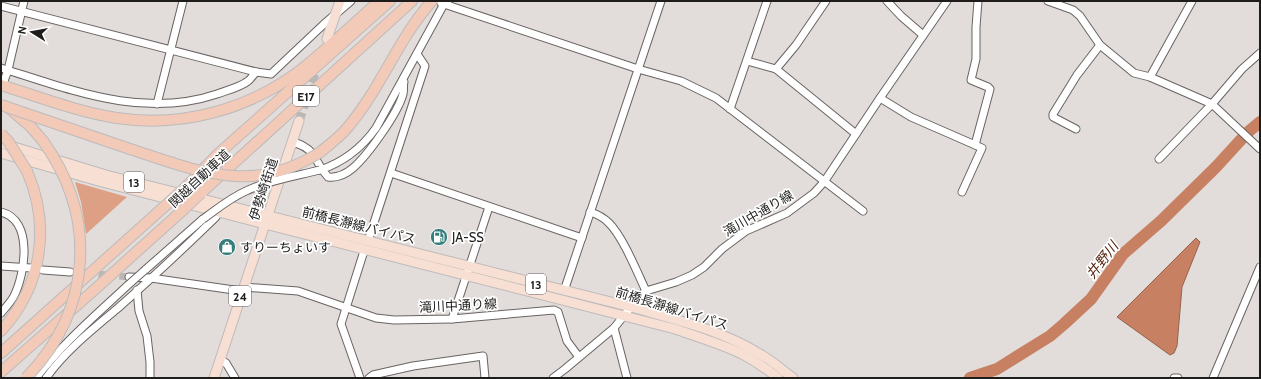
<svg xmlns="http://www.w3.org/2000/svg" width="1261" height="379" font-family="Cabin,'Noto Sans JP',sans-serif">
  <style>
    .green { fill: #dea085 }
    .water { fill: #c78162; stroke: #94634d }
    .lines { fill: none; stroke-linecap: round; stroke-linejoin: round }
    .river { stroke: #c78162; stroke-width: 12 }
    .minor-tunnel { stroke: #bbb7b5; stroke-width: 7; stroke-dasharray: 7 3.5; stroke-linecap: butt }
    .major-tunnel { stroke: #bbb7b5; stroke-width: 9; stroke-dasharray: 9 4.5; stroke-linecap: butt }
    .minor-casing { stroke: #696462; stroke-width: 9 }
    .major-casing { stroke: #bcbbbb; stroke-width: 11 }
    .highway-casing { stroke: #bcbbbb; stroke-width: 12 }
    .minor { stroke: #fff; stroke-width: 7 }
    .major { stroke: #f8dfd4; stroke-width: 9 }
    .highway { stroke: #f3cab8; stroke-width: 10 }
    .minor-bridge-casing { stroke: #696462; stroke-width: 9; stroke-linecap: butt }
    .highway-bridge-casing { stroke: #bcbbbb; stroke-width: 12; stroke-linecap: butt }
    .minor-bridge { stroke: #fff; stroke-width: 7 }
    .highway-bridge { stroke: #f3cab8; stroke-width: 10 }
    .labels { text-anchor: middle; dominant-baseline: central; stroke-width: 3.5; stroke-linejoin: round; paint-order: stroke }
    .shield { fill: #fff; stroke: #626160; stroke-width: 1 }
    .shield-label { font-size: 12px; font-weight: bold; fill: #1e1d1c }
    .street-label { font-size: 13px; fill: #1e1d1c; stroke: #fff }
    .poi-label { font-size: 13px; fill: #1e1d1c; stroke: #fff; text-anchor: start }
    .water-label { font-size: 14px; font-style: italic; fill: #54260f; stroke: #fff }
  </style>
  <rect width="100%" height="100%" fill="#e2dddb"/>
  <polygon class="green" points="75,182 127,197 86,234 81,202"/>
  <polygon class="water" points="1196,238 1200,242 1182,287 1177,346 1174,353 1170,355 1117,317"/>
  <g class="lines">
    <polyline class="river" points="970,378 997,369 1050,336 1064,324 1091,299 1123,254 1161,221 1216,167 1248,132 1260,122"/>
    <polyline class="minor-tunnel" points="88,273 129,277"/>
    <polyline class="major-tunnel" points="299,121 318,64"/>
    <defs>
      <g id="minor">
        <polyline points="887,1 901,16 923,35"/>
        <polyline points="1048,1 1073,10 1080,16 1100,45 1134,73 1150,77 1212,104 1260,149"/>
        <polyline points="441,3 638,69 681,81 716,98 863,211"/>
        <polyline points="1,6 256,72 271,74 324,24 351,1"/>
        <polyline points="747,61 776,69 856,134"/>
        <path d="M 1,68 C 72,90 143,119 217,94 C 225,91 241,87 248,81 C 251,79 253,75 256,72"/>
        <polyline points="776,69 796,45 826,1"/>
        <polyline points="1150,77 1192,1"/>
        <polyline points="4,81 8,70 24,1"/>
        <polyline points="880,98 911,117 982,148 962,192"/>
        <polyline points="157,104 183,1"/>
        <polyline points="730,109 767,1"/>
        <polyline points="1076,129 1053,117 1053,114 1077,75 1100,45"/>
        <path d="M 292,142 C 301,144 307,147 313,154"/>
        <polyline points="975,145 990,89 988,87 971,80 976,59 976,27 978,1"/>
        <polyline points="1159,159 1212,104 1242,69 1260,53"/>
        <polyline points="317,161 320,166"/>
        <path d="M 320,170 C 344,162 361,149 376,128 L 444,4 L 448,1"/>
        <path d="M 324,172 L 328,177 C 337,178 346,174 353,168 C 368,155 398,113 403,94 C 404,90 403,85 404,82"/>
        <polyline points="391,173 582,238"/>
        <path d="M 1,212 C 34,220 25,274 14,296 C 11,302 5,308 1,313"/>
        <path d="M 590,212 C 597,214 604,218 609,223 C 623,237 637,272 646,291"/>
        <polyline points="368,241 425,66 417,54"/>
        <polyline points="1,266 31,268"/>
        <polyline points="43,270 70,272"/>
        <polyline points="145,270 203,219"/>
        <polyline points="129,277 151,278 241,291"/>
        <polyline points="244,287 298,291 376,318 394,320 452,319 554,310 558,312 567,341 579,357"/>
        <polyline points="137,290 139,311 147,336 150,362 150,378"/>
        <polyline points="564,291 661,1"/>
        <polyline points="452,319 489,207"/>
        <polyline points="614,328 627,378"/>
        <polyline points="220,360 226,363 235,378"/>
        <path d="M 36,378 C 63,343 96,315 128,285"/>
        <path d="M 46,378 C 65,351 93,329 118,308 C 151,279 184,248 216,217"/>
        <polyline points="360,378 341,324 364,251"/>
        <polyline points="369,378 373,375 413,366 483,356 485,378"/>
        <polyline points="553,378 565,369 614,328 639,297 646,291 676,282 692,275 704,267 722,249 746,231 787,213 814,193 824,182 880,98 947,1"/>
        <polyline points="1174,378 1178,378"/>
        <polyline points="1213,378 1260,267"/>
      </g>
      <g id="major">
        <polyline points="327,39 340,1"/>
        <path d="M 1,143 L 106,175 L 631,307 C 677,320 723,330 763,356 C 774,362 783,371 793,378"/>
        <path d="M 1,153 L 102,182 L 675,329 C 698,337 721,344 742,354 C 755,361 767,369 778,378"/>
        <polyline points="214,378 299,121"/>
      </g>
      <g id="highway">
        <path d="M 1,85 C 39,97 78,112 117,118 C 182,128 250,109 302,69 C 329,47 354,24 379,1"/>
        <polyline points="10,109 31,127 43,141"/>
        <path d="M 319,153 C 329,145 340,137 348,127 C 381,88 398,39 432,1"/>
        <polyline points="185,188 217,155 390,1"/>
        <polyline points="201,193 412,1"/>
        <path d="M 1,331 C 42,286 51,227 27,171"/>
        <polyline points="1,353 165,206"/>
        <polyline points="1,372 93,291 183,210"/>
      </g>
    </defs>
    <use href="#minor" class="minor-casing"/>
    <use href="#major" class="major-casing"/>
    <use href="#highway" class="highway-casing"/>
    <use href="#minor" class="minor"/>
    <use href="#major" class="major"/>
    <use href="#highway" class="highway"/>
    <defs>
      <g id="minor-bridge">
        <path d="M 203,219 C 217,209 230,198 246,191 C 269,180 296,176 320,170"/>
        <polyline points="128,285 145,270"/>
      </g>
      <g id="highway-bridge">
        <path d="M 1,105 C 44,120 87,134 130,149 C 164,160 199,174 235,176 C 265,178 293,169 319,153"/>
        <polyline points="1,134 8,141 27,171"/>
        <polyline points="165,206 185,188"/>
        <polyline points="183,210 201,193"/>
        <path d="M 26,378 C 92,310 98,218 43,141"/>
      </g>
    </defs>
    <use href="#minor-bridge" class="minor-bridge-casing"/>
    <use href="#highway-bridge" class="highway-bridge-casing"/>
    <use href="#minor-bridge" class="minor-bridge"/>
    <use href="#highway-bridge" class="highway-bridge"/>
  </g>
  <defs>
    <symbol id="fuel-disc" viewBox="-11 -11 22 22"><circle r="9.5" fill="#367e7b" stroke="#fff"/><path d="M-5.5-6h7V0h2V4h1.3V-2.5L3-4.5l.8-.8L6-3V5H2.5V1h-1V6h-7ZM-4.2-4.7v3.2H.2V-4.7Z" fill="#fff"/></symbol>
    <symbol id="shop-disc" viewBox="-11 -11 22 22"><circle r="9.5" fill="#367e7b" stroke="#fff"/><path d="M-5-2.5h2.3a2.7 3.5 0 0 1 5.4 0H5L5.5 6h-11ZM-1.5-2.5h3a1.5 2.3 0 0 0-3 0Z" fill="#fff"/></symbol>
  </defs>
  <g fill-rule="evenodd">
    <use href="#fuel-disc" x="429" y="227" width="20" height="20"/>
    <use href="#shop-disc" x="217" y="237" width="20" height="20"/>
  </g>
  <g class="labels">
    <g class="shield">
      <rect x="293" y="86" width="26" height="20" rx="3"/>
      <rect x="124" y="172" width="20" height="20" rx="3"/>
      <rect x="526" y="274" width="20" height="20" rx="3"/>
      <rect x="229" y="286" width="22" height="20" rx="3"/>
    </g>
    <g class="shield-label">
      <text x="306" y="96">E17</text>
      <text x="134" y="182">13</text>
      <text x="536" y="284">13</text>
      <text x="240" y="296">24</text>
    </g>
    <g class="street-label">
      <text transform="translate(199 178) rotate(-43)">関越自動車道</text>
      <text transform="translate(263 189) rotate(-72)">伊勢崎街道</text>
      <text transform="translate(758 213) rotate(-30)">滝川中通り線</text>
      <text transform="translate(359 225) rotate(14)">前橋長瀞線バイパス</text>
      <text transform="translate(458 305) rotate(-3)">滝川中通り線</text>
      <text transform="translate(672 308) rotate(17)">前橋長瀞線バイパス</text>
    </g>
    <g class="poi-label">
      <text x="452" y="237">JA-SS</text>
      <text x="240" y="247">すりーちょいす</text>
    </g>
    <g class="water-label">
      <text transform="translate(1102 260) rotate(-52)">井野川</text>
    </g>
  </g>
  <rect width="1261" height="379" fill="none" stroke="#1e1d1c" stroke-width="4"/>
  <g transform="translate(32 32) rotate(281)" stroke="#ffffff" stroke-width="3" paint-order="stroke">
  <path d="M0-3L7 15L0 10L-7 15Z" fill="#1e1d1c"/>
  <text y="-6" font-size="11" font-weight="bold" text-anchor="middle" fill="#1e1d1c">N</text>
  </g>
</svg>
